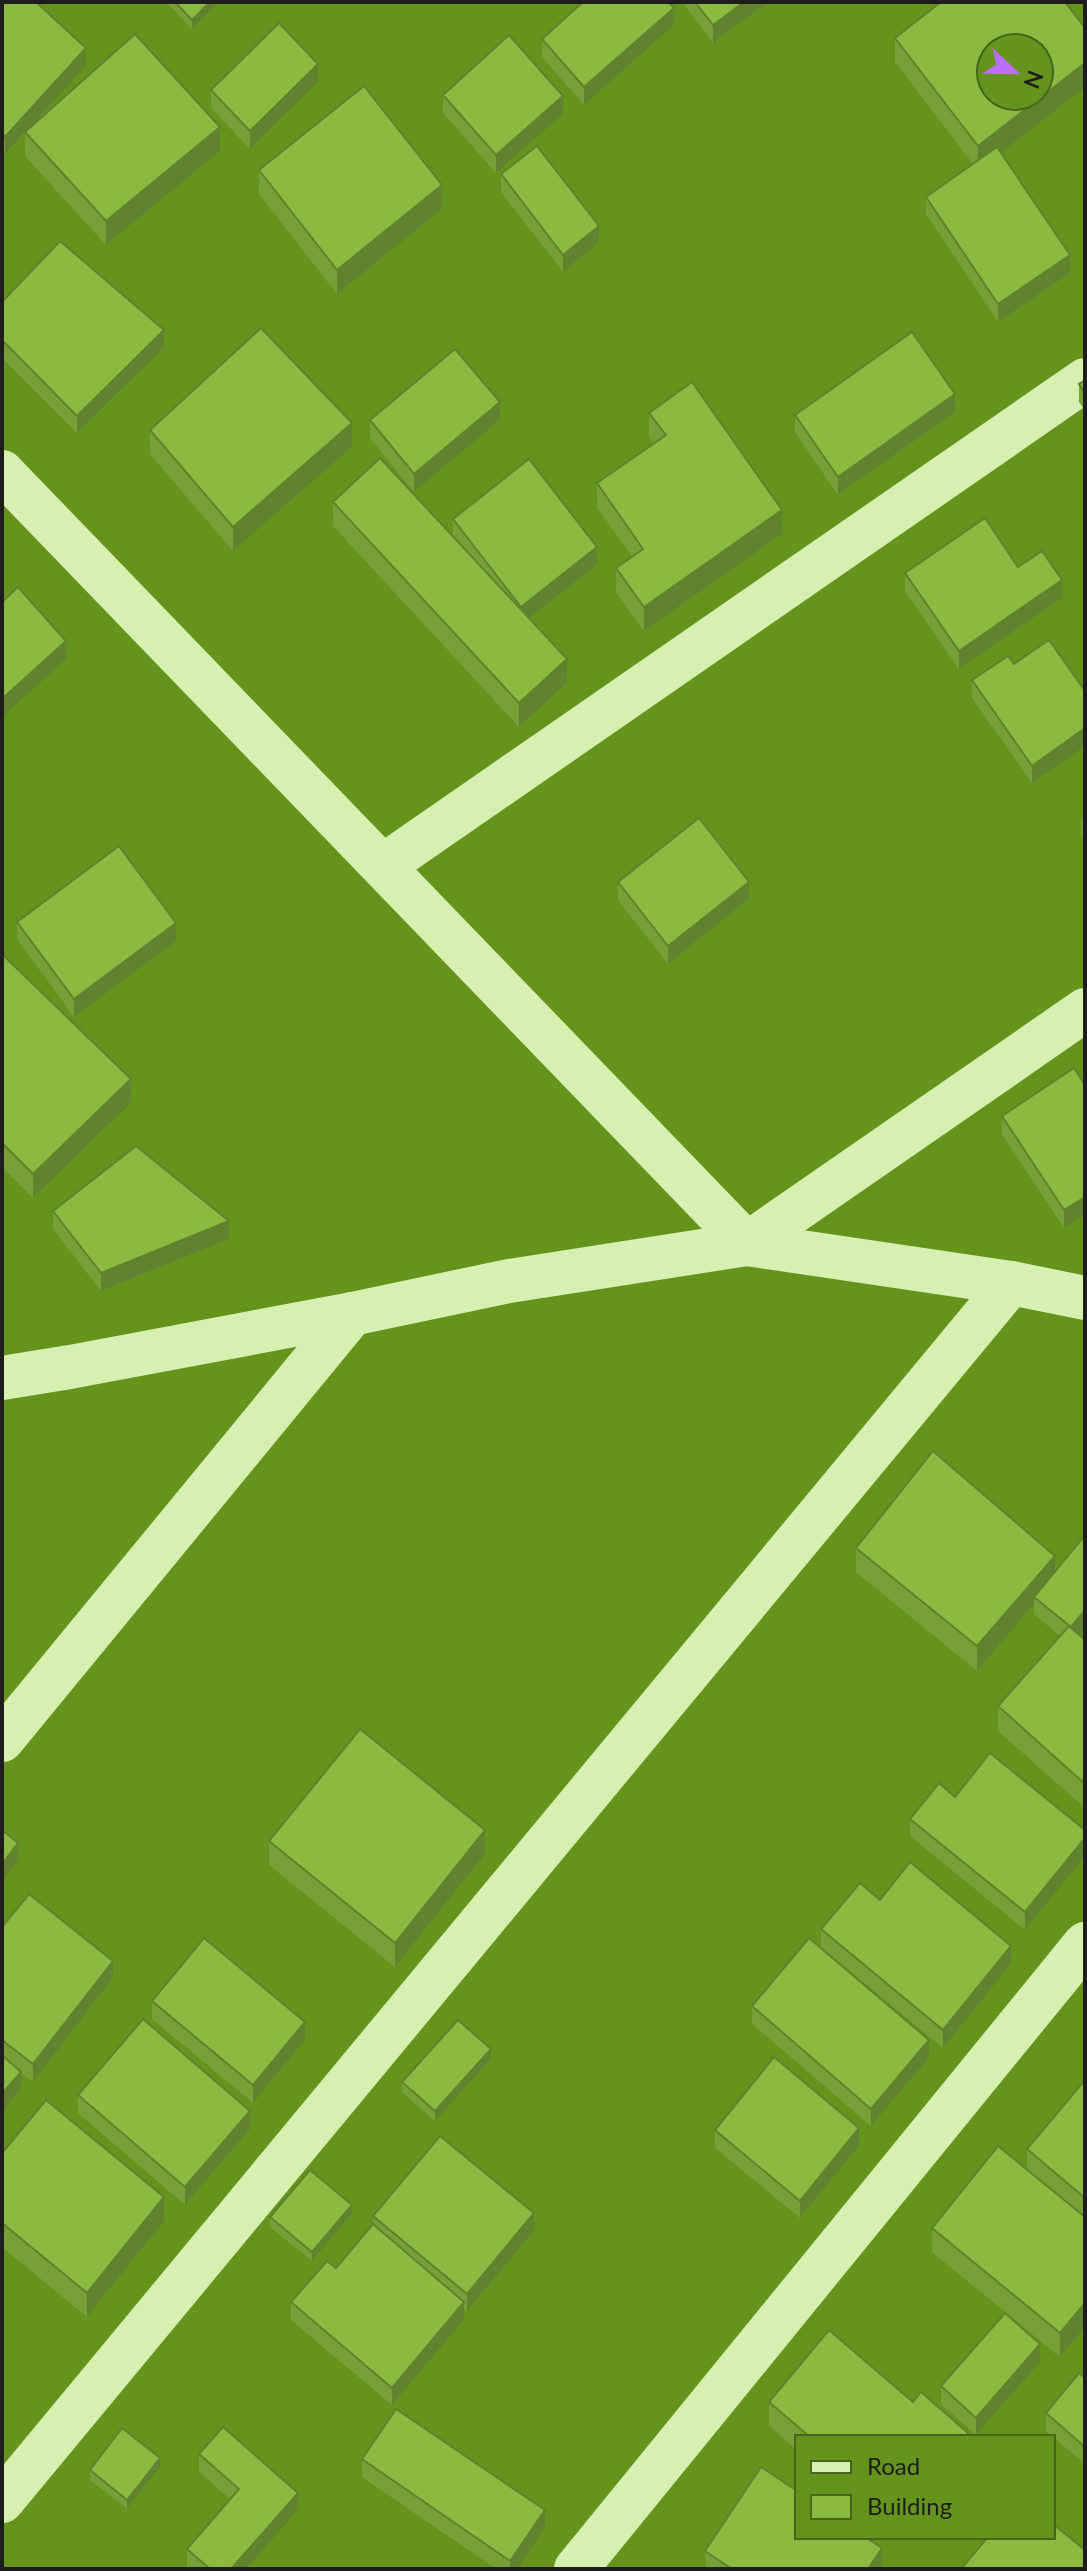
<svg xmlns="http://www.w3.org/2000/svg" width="1087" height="2571" font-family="Lato,sans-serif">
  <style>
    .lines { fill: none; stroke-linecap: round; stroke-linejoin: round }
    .minor { stroke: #d7efb0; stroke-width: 44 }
    .wall { fill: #78a038 }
    .shaded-wall { fill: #61822e }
    .building { fill: #8bba41; stroke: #61822e; stroke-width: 2; fill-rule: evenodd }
  </style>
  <rect width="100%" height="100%" fill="#65941d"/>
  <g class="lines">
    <g class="minor">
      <polyline points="2,472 747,1244 1085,1010"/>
      <polyline points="383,866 1085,380"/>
      <polyline points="2,1378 70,1367 352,1314 509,1281 747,1244 1011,1283 1085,1298"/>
      <polyline points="2,1740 352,1314"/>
      <polyline points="2,2501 1011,1283"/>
      <polyline points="576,2569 1085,1944"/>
    </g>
  </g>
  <g class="wall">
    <polygon points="166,2 219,2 192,29"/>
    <polygon points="682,2 768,2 713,43"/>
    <polygon points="2,4 86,66 29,128 220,151 106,245 25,156 25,133 5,154 2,151"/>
    <polygon points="674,25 584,105 542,57 542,39"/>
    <polygon points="1085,28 1085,87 1001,153 1070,273 998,322 926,214 926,197 973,164 895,62 895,38"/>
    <polygon points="318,82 250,149 211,108 211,90"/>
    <polygon points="443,95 563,114 496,173 443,113"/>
    <polygon points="259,170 442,209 337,294 259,194"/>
    <polygon points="501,174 599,243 563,272 501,192"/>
    <polygon points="2,302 164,348 77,433 2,358"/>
    <polygon points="1085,380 1085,411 1079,402 1079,384"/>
    <polygon points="955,412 838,495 795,432 795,415"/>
    <polygon points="649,413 782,534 644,631 616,592 616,568 632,557 597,507 597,483 654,444 649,437"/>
    <polygon points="370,420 500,420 414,492 370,438"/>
    <polygon points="150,430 352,447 233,551 150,454"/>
    <polygon points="333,502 453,537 453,519 597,565 529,619 567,683 519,727 333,526"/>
    <polygon points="905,573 1062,598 959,669 905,591"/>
    <polygon points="1049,640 1032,783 972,698 972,680 1014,664"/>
    <polygon points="1085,816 1085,842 1081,836 1081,819"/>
    <polygon points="618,882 749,899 668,964 618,900"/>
    <polygon points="17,922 176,941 74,1017 17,939"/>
    <polygon points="2,958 131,1103 33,1198 2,1167"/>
    <polygon points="1085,1085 1064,1228 1002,1134 1002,1116"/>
    <polygon points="53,1211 229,1239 101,1291 53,1229"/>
    <polygon points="856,1548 1055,1572 1079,1635 1085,1640 1085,1808 998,1731 998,1706 1060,1636 1034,1614 1034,1604 977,1671 856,1572"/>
    <polygon points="955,1797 1085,1830 1025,1930 910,1836 910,1819"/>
    <polygon points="269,1841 485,1854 395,1967 269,1865"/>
    <polygon points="2,1927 113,1978 33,2082 21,2073 21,2089 2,2111"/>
    <polygon points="821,1929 1011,1964 943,2048 821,1947"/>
    <polygon points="152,2001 305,2040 253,2103 152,2019"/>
    <polygon points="752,2006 929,2058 871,2126 752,2024"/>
    <polygon points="491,2059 435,2121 402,2092 402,2082"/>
    <polygon points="1085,2080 1085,2327 1060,2357 932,2252 932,2228 1027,2170 1027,2149"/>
    <polygon points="78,2095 250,2129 185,2205 78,2113"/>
    <polygon points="715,2130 859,2146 800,2218 715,2148"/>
    <polygon points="2,2153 164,2221 87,2317 2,2247"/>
    <polygon points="352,2214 312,2261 270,2227 270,2217"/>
    <polygon points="373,2216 534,2231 467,2311 464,2309 464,2320 392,2405 291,2320 291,2302 336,2268 373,2225"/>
    <polygon points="1040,2362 976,2435 941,2404 941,2386"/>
    <polygon points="1085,2378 1085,2464 1046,2431 1046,2413"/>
    <polygon points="769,2402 913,2402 968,2437 797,2437 797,2450 769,2426"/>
    <polygon points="199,2454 298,2510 246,2569 190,2569 187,2566 187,2549 230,2499 199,2472"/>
    <polygon points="362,2459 545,2528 517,2569 496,2569 362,2477"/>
    <polygon points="160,2467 127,2509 90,2480 90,2470"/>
    <polygon points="705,2551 882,2566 880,2569 706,2569"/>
  </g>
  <g class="shaded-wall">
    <polygon points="210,2 219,2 192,29 192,20"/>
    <polygon points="744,2 768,2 713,43 713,25"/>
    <polygon points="674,8 674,25 584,105 584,87"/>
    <polygon points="86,48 86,66 5,154 5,137"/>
    <polygon points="1085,63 1085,87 978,171 978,146"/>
    <polygon points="318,64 318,82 250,149 250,131"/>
    <polygon points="563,96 563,114 496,173 496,155"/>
    <polygon points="220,127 220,151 106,245 106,221"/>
    <polygon points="442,185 442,209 337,294 337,270"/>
    <polygon points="599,226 599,243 563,272 563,255"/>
    <polygon points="1070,255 1070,273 998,322 998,304"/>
    <polygon points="164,330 164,348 77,433 77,416"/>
    <polygon points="955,394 955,412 838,495 838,477"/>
    <polygon points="500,402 500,420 414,492 414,474"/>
    <polygon points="352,423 352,447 233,551 233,527"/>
    <polygon points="782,510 782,534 644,631 644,607"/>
    <polygon points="597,547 597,565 521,625 521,607"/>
    <polygon points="1062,580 1062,598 959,669 959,651"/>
    <polygon points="66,641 66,659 2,717 2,699"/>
    <polygon points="567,659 567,683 519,727 519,703"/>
    <polygon points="1085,728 1085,746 1032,783 1032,766"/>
    <polygon points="749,882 749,899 668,964 668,946"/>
    <polygon points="176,923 176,941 74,1017 74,999"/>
    <polygon points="131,1079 131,1103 33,1198 33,1174"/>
    <polygon points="1085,1197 1085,1214 1064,1228 1064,1210"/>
    <polygon points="229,1221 229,1239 101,1291 101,1273"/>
    <polygon points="1055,1556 1055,1580 1034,1597 1034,1604 977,1671 977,1646"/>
    <polygon points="1085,1610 1085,1628 1071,1645 1071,1627"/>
    <polygon points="485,1830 485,1854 395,1967 395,1943"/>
    <polygon points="1085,1838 1085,1856 1025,1930 1025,1912"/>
    <polygon points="18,1843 18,1861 2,1881 2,1864"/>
    <polygon points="1011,1946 1011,1964 943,2048 943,2030"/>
    <polygon points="113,1961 113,1978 33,2082 33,2064"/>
    <polygon points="305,2022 305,2040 253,2103 253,2085"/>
    <polygon points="929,2040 929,2058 871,2126 871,2109"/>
    <polygon points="491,2049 491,2059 435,2121 435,2111"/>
    <polygon points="21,2072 21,2089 2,2111 2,2094"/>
    <polygon points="250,2111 250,2129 185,2205 185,2187"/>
    <polygon points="859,2128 859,2146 800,2218 800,2201"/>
    <polygon points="164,2197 164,2221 87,2317 87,2293"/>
    <polygon points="352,2205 352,2214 312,2261 312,2252"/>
    <polygon points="534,2213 534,2231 467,2311 467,2294"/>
    <polygon points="464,2302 464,2320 392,2405 392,2388"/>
    <polygon points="1085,2303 1085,2327 1060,2357 1060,2333"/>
    <polygon points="1040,2344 1040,2362 976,2435 976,2418"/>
    <polygon points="160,2458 160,2467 127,2509 127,2500"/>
    <polygon points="298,2493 298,2510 246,2569 231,2569"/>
    <polygon points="545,2510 545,2528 517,2569 510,2569 510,2561"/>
    <polygon points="882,2548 882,2566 880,2569 868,2569"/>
  </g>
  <g class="building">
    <polygon points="4,2 36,2 86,48 5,137 2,134 2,4"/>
    <polygon points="175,2 210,2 192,20"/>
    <polygon points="583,2 668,2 674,8 584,87 542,39"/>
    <polygon points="695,2 744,2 713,25"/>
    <path d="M 941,2 L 1065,2 L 1085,28 L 1085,63 L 978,146 L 895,38 ZM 991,48 L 1039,48 L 1039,96 L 991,96 Z"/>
    <polygon points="279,23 318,64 250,131 211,90"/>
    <polygon points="135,34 220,127 106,221 25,132"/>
    <polygon points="509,35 563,96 496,155 443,95"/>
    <polygon points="364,86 442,185 337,270 259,170"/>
    <polygon points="537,146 599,226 563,255 501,174"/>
    <polygon points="997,147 1070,255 998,304 926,197"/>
    <polygon points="60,241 164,330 77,416 2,340 2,302"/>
    <polygon points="261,328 352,423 233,527 150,430"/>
    <polygon points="912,332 955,394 838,477 795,415"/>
    <polygon points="455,349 500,402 414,474 370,420"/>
    <polygon points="1085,380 1085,393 1079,384"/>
    <polygon points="692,382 782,510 644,607 616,568 643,549 597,483 666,435 649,413"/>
    <polygon points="380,458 567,659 519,703 333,502"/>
    <polygon points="529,459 597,547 521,607 453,519"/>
    <polygon points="985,518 1018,567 1042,551 1062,580 959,651 905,573"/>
    <polygon points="18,587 66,641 2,699 2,602"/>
    <polygon points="1049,640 1085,691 1085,728 1032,766 972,680 1008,656 1014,664"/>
    <polygon points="699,818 749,882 668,946 618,882"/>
    <polygon points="119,846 176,923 74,999 17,922"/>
    <polygon points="4,956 131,1079 33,1174 2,1143 2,958"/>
    <polygon points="1074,1068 1085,1085 1085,1197 1064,1210 1002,1116"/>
    <polygon points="136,1146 229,1221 101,1273 53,1211"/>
    <polygon points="933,1451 1055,1556 977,1646 856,1548"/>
    <polygon points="1085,1535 1085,1610 1071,1627 1034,1597"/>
    <polygon points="1069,1626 1085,1640 1085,1784 998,1706"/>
    <polygon points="360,1729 485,1830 395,1943 269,1841"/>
    <polygon points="990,1753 1085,1830 1085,1838 1025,1912 910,1819 939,1783 955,1797"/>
    <polygon points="2,1830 18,1843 2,1864"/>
    <polygon points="910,1862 1011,1946 943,2030 821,1929 860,1883 880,1900"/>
    <polygon points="29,1894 113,1961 33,2064 2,2040 2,1927"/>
    <polygon points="204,1938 305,2022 253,2085 152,2001"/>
    <polygon points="809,1938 929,2040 871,2109 752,2006"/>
    <polygon points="143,2019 250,2111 185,2187 78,2095"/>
    <polygon points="458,2020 491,2049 435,2111 402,2082"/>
    <polygon points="2,2055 21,2072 2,2094"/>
    <polygon points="774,2057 859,2128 800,2201 715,2130"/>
    <polygon points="1085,2080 1085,2198 1027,2149"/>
    <polygon points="46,2100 164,2197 87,2293 2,2223 2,2153"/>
    <polygon points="440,2136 534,2213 467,2294 373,2216"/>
    <polygon points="998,2146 1085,2217 1085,2303 1060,2333 932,2228"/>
    <polygon points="310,2170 352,2205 312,2252 270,2217"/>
    <polygon points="373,2224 464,2302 392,2388 291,2302 327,2261 336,2268"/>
    <polygon points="1005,2313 1040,2344 976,2418 941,2386"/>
    <polygon points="829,2330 913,2402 921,2392 968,2433 964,2437 810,2437 769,2402"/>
    <polygon points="1079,2373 1085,2378 1085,2447 1046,2413"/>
    <polygon points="396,2409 545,2510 510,2561 362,2459"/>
    <polygon points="223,2427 298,2493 231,2569 210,2569 187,2549 239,2489 199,2454"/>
    <polygon points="122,2428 160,2458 127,2500 90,2470"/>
    <polygon points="761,2467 797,2491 797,2537 865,2537 882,2548 868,2569 732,2569 705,2551"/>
    <polygon points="1053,2524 1085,2550 1085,2569 961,2569 988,2537 1053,2537"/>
  </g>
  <rect width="1087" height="2571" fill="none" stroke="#1d1d1d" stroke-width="8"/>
  <rect x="795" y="2435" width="260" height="104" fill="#65941d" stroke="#48641d" stroke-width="2"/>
  <rect x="811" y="2461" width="40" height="12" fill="#d7efb0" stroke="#48641d" stroke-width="2"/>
  <text x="867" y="2475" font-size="24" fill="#1d1d1d">Road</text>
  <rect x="811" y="2495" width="40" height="24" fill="#8bba41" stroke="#48641d" stroke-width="2"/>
  <text x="867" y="2515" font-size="24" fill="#1d1d1d">Building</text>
  <g transform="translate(1015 72) rotate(112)"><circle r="38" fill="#65941d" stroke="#48641d" stroke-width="2"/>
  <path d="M0-6L14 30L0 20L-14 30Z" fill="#bc6efe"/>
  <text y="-12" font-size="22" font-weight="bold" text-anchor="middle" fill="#1d1d1d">N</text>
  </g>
</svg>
